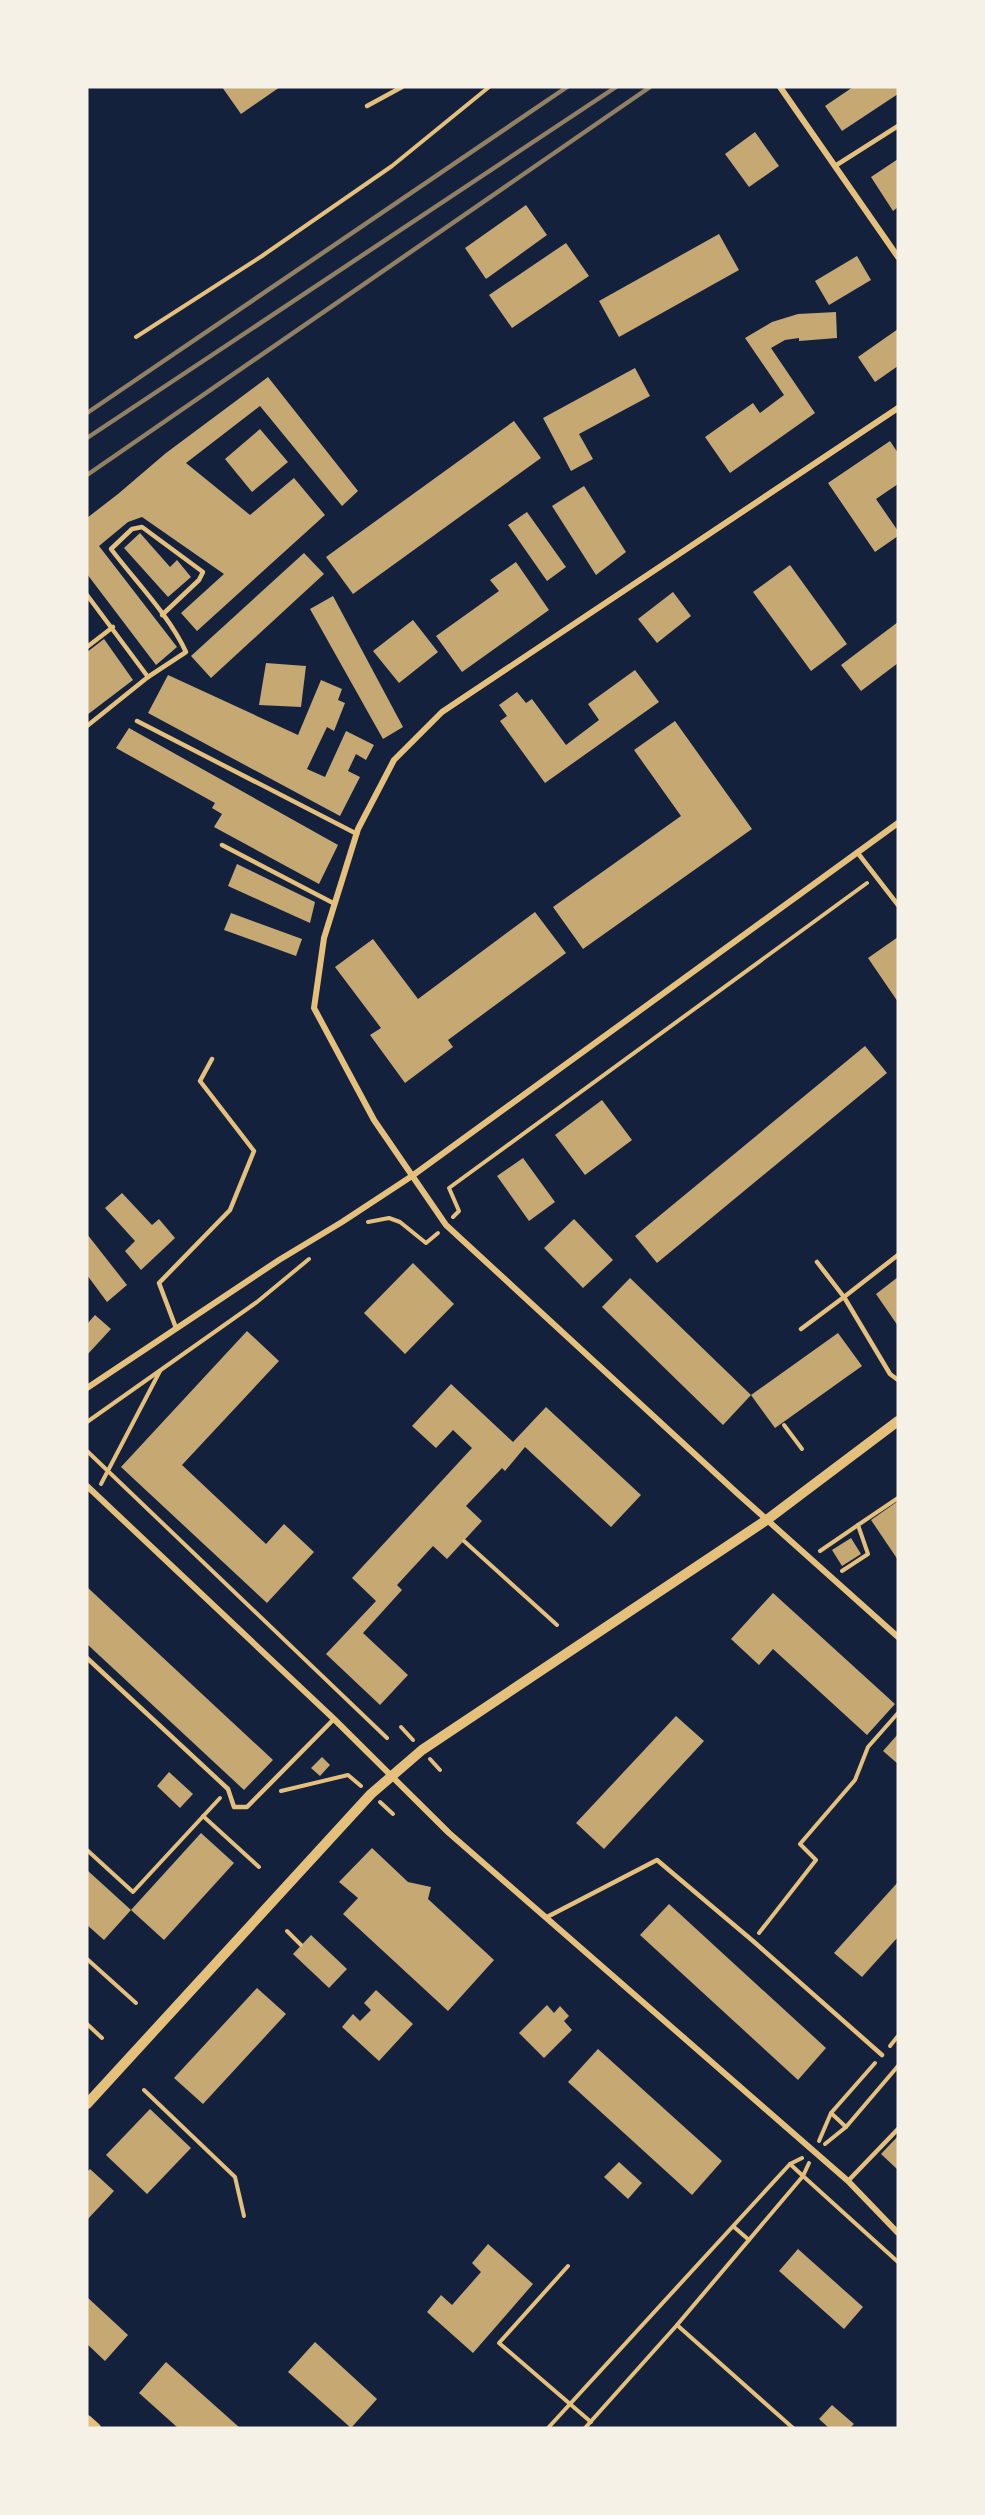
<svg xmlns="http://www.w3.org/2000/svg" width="985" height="2515" font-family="Inter,sans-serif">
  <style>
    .building { fill: #c6a872 }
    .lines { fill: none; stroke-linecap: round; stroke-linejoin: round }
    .path { stroke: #e5c07b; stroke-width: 4 }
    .service { stroke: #e5c07b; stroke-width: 4.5 }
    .minor { stroke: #e5c07b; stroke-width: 6 }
    .tertiary { stroke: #e5c07b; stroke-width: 10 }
    .rail { stroke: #918062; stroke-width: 4.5 }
  </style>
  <rect width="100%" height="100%" fill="#14213d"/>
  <g class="building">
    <polygon points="222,87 280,87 241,114"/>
    <polygon points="853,87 898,87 898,94 842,131 825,106"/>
    <polygon points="755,132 779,166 749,187 725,154"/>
    <polygon points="898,159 898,207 893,211 871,177"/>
    <polygon points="526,205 547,235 486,279 465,248"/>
    <polygon points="719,234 739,270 619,337 599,301"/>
    <polygon points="566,243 589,276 512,328 489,295"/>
    <polygon points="857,256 871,280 829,305 815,281"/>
    <polygon points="836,312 837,338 799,341 799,338 785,340 771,348 815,413 730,473 705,437 753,403 760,413 784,395 745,338 772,322 798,314"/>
    <polygon points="898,329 898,366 875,382 858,357"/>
    <polygon points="635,368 650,396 579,434 593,459 571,471 543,418"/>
    <polygon points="268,377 358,491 342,506 260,406 186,463 250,515 294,478 325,515 197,631 181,613 224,574 142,517 128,522 99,546 177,647 156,665 87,574 87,518 118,494 166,453"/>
    <polygon points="514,421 541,458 353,594 326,557"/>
    <polygon points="260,429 288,462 252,492 225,459"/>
    <polygon points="890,441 898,453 898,484 876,499 898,531 898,536 875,552 828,483"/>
    <polygon points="584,486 626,552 596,575 552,506"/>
    <polygon points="527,512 566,567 547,581 508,525"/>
    <polygon points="140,533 170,567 177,560 191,577 168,597 124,548"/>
    <polygon points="304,553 324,574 211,678 191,656"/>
    <polygon points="516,562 549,610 462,672 436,636 499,591 490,580"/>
    <polygon points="790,565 847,644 811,671 753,592"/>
    <polygon points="673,592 691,616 657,643 638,619"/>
    <polygon points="333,596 403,727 383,739 310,609"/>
    <polygon points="413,620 438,652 399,683 373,651"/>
    <polygon points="898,622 898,663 861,691 841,665"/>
    <polygon points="104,639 133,680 87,715 87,652"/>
    <polygon points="266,663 306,666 301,707 259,705"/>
    <polygon points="635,670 659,702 545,783 500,721 507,716 499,705 517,692 526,703 532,699 566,745 599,720 588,704"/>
    <polygon points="168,675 298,735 321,680 342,689 338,700 345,703 334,731 327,727 307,769 325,777 346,731 374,745 366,760 356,754 348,771 360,777 340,816 148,713"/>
    <polygon points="675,721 752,829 583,949 553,907 681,816 634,750"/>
    <polygon points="129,728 338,845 319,884 214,827 222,814 212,808 215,803 116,748"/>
    <polygon points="237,864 315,902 310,923 228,886"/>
    <polygon points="535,912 566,953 448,1040 453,1047 405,1083 370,1035 381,1028 335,967 373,939 418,999"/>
    <polygon points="231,913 302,939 296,956 224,930"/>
    <polygon points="898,937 898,1002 868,958"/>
    <polygon points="865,1046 887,1073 657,1263 635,1236"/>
    <polygon points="602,1100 632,1140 585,1175 555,1135"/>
    <polygon points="523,1158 555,1202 529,1221 497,1176"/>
    <polygon points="122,1193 152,1225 159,1219 175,1238 141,1270 125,1251 135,1241 105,1208"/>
    <polygon points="574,1219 613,1260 583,1288 544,1248"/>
    <polygon points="87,1234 127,1285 107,1302 87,1275"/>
    <polygon points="413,1263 454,1304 405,1354 364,1313"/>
    <polygon points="898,1277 898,1326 876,1294"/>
    <polygon points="630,1278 751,1395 723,1425 602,1307"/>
    <polygon points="95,1315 111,1329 87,1355 87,1324"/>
    <polygon points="247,1331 279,1361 182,1465 266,1544 284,1524 314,1552 267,1603 121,1467"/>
    <polygon points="838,1333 862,1366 775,1428 751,1395"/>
    <polygon points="451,1384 513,1442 546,1407 641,1495 611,1527 525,1447 505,1471 502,1468 466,1506 482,1521 447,1559 433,1546 397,1585 402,1590 363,1633 408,1675 380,1705 326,1654 376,1601 352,1578 472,1448 453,1430 436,1448 412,1426"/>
    <polygon points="898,1501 898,1560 871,1520"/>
    <polygon points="851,1538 861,1554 842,1566 832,1550"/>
    <polygon points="87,1587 273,1760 244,1790 87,1644"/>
    <polygon points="773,1593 895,1704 867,1735 773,1649 759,1665 731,1639"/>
    <polygon points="676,1716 704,1741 604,1849 576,1823"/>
    <polygon points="898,1734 898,1764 883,1751"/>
    <polygon points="322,1757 330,1765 320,1776 311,1768"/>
    <polygon points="169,1772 193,1794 180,1808 157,1786"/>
    <polygon points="201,1833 234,1863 164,1940 131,1910"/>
    <polygon points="372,1848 408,1882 431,1887 428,1899 494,1960 448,2011 343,1914 358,1898 339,1882"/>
    <polygon points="87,1870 131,1910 104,1940 87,1925"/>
    <polygon points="898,1882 898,1937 862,1977 834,1953"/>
    <polygon points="669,1904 826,2048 798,2080 640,1935"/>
    <polygon points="311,1935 347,1969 329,1988 293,1954"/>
    <polygon points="257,1988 286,2014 203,2104 174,2078"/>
    <polygon points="376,1990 413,2024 379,2061 342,2027 353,2014 360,2021 371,2010 364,2003"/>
    <polygon points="547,2005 554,2013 560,2006 569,2016 564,2021 572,2030 544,2058 519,2033"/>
    <polygon points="598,2049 722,2161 692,2195 568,2082"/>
    <polygon points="150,2109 191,2148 147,2194 106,2155"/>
    <polygon points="898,2136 898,2170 881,2154"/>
    <polygon points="619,2162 642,2183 628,2199 604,2177"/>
    <polygon points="90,2169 114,2191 87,2220 87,2172"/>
    <polygon points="488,2244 533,2284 473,2353 427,2312 441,2295 452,2305 481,2272 472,2263"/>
    <polygon points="798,2249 863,2307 844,2329 779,2271"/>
    <polygon points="87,2297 128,2335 105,2361 87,2344"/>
    <polygon points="315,2342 377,2399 351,2428 288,2372"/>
    <polygon points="166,2362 240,2428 178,2428 139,2393"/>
    <polygon points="832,2405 854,2424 850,2428 829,2428 819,2419"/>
  </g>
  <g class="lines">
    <g class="path">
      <polyline points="136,337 262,256 392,166 489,87"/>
      <polyline points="453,1217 459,1211 449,1188 867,883"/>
      <polyline points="368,1222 389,1218 400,1222 426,1243 438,1233"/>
      <polyline points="87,1422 257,1302 309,1259"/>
      <polyline points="784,1425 802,1449"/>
      <polyline points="87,1451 387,1738"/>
      <polyline points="101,1484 160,1371"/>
      <polyline points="464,1541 557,1625"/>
      <polyline points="820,1551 858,1525"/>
      <polyline points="842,1571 868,1554 858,1525 898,1498"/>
      <polyline points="401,1727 413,1740"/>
      <polyline points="430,1759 440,1770"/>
      <polyline points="281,1791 348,1775 361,1786"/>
      <polyline points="380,1802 393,1814"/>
      <polyline points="203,1816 259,1867"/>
      <polyline points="87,1850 133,1892 220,1798"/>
      <polyline points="287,1931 301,1945"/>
      <polyline points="759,1933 816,1860 800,1844 855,1780 868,1747 898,1713"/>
      <polyline points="87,1959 136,2003"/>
      <polyline points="87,2024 102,2038"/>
      <polyline points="890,2046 898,2036"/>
      <polyline points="144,2090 235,2177 244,2216"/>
      <polyline points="831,2113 846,2127"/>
      <polyline points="819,2141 831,2113 875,2063"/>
      <polyline points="825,2144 846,2127 898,2066"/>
      <polyline points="809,2163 803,2176 898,2262"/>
      <polyline points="734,2227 749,2240"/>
      <polyline points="568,2266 499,2343 591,2422"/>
      <polyline points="677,2325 793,2428"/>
      <polyline points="548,2428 790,2164 802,2158"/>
      <polyline points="585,2428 677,2325 803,2176 790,2164"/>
    </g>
    <g class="service">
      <polyline points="367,106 402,87"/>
      <polyline points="835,166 898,126"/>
      <polyline points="87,595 148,677 87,726"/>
      <polyline points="87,647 113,627"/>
      <path d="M 148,677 L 186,652 C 169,615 136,582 111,549 L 132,529 L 142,527 L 203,572 L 199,580 L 162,615"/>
      <polyline points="137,721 357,834"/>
      <polyline points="222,845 335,904"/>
      <polyline points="857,852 898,905"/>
      <polyline points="898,1255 844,1297 890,1374 898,1380"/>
      <polyline points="176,1328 159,1283 230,1210 254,1151 200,1081 212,1059"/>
      <polyline points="801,1329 844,1297 817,1262"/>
      <polyline points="87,1658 228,1789 234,1807 247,1807 334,1719"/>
      <polyline points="547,1917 657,1860 753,1941 882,2055"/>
      <polyline points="848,2181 898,2129"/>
    </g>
    <g class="minor">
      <polyline points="780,87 898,257"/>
      <polyline points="898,408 442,712 394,760 358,829 324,938 314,1008 374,1120 446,1225 737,1493 898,1637"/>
      <polyline points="87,1388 279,1260 342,1222 412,1176 898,823"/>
      <polyline points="87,1486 334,1719 449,1833 848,2181 898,2233"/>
    </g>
    <g class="tertiary">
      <polyline points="87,2104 371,1794 422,1750 768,1519 898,1421"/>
      <polyline points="87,2420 96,2428"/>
    </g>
    <g class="rail">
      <polyline points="87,413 567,87"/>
      <polyline points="87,438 616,87"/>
      <polyline points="87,475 650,87"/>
    </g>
  </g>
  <rect width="985" height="2515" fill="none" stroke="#f6f1e7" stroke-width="177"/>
</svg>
